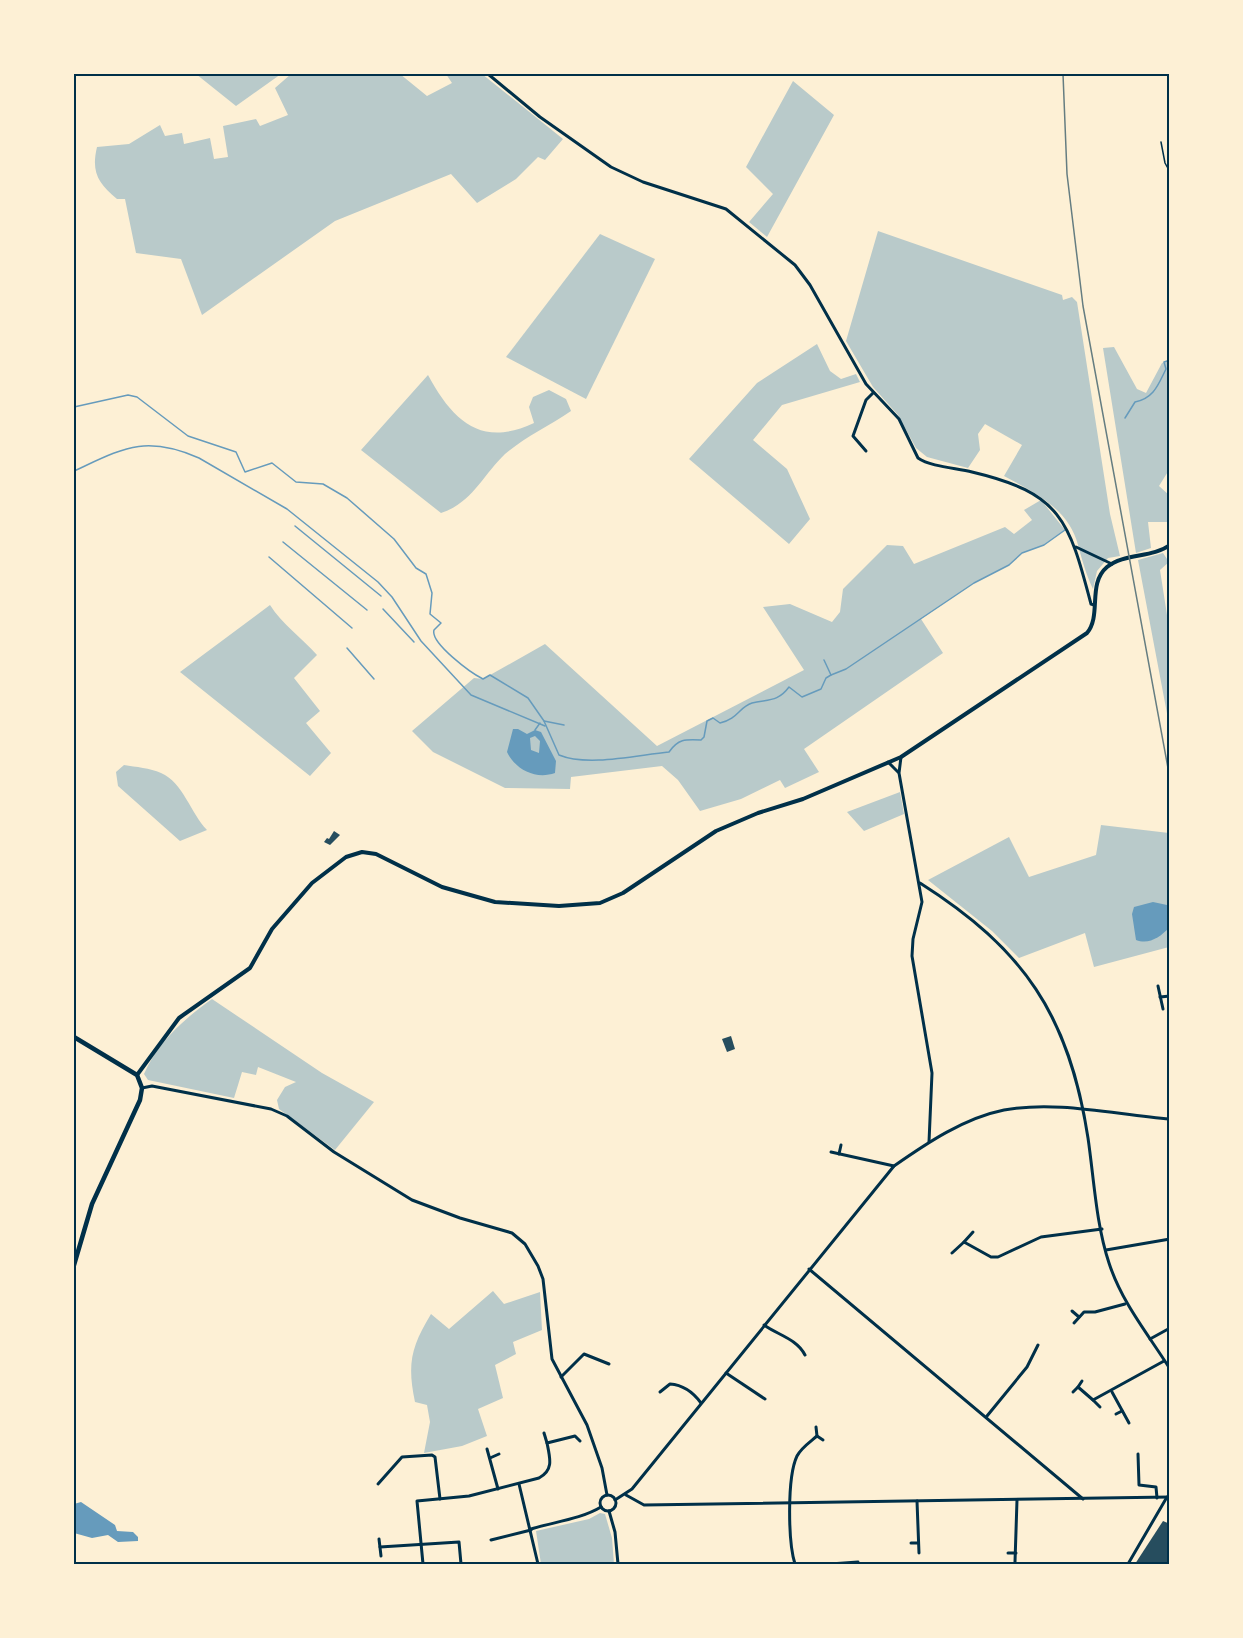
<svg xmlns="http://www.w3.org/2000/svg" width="1243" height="1638" font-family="'Fira Sans Condensed',sans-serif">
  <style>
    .green { fill: #b9caca }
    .water { fill: #669bbc; fill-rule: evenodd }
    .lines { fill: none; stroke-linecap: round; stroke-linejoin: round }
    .stream { stroke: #669bbc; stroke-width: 1.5 }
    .building { fill: #264d5e }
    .service { stroke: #003049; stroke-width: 1.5 }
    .minor { stroke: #003049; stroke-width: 3 }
    .tertiary { stroke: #003049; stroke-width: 4 }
    .primary { stroke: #003049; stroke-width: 4.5 }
    .rail { stroke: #657d81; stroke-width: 1.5 }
    .neatline { fill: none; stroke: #003049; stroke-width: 2 }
  </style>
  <rect width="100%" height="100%" fill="#fdf0d5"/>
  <g class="green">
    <polygon points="196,74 281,74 236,106"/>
    <path d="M 291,74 L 400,74 L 427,96 L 452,83 L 446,74 L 482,74 L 563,139 L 545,160 L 538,157 L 516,179 L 477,203 L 451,174 L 335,221 L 202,315 L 181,259 L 136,253 L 125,199 L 117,199 C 98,183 91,172 97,147 L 129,144 L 160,125 L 165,136 L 182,133 L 184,144 L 210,138 L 214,159 L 228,157 L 223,126 L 256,119 L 260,126 L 288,115 L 275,88 Z"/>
    <polygon points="793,81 834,115 767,237 749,222 773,194 746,167"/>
    <path d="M 878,231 L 1062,295 L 1063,300 L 1072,297 L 1077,302 L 1110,514 L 1120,556 L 1108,558 L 1097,571 L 1093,589 C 1086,574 1082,560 1078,545 C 1069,509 1034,492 1004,476 L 1022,445 L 985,424 L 978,434 L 980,450 L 968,468 L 927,457 L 916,448 L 898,415 L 873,387 L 846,341 Z"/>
    <polygon points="600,234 655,259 586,399 506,357"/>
    <polygon points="817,344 830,371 841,379 856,374 860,382 782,405 753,440 787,469 810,519 789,544 689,459 757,383"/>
    <polygon points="1114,347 1137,389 1146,393 1162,363 1169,360 1169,470 1159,486 1169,495 1169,522 1148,522 1151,548 1136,553 1103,348"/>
    <path d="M 428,375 C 453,421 481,448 534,423 L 529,407 L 533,397 L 549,390 L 566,399 L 571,411 C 549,426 525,437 505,454 C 483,475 472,503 441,513 L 361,450 Z"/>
    <polygon points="1041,500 1065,530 1044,545 1022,553 1009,565 974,583 921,619 943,653 804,749 819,772 785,788 780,780 741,799 700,811 678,780 662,766 571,777 570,789 505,788 433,752 412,731 474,678 483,679 545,644 657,746 804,670 763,607 790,604 832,622 840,612 843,589 887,545 903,546 914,564 1005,527 1014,534 1032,520 1024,510"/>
    <polygon points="1163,553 1169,562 1160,570 1169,628 1169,724 1138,560"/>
    <path d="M 270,605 C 282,624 302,638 317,655 L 294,678 L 320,711 L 306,723 L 331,753 L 310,776 L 180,672 Z"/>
    <path d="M 124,765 C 136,767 150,768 161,773 C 183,782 191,814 207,830 L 180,841 L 118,786 L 116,772 Z"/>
    <polygon points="900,792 904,814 864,831 847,812"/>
    <polygon points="1101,825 1169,833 1169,947 1094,967 1085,933 1019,958 992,931 928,880 1009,837 1029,877 1096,855"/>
    <path d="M 212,999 L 322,1073 L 374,1102 L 335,1150 L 279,1109 L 277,1100 L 285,1087 L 296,1082 L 258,1067 L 256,1075 L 242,1072 L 234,1098 L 148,1080 L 144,1074 C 158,1042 184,1019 212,999 Z"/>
    <path d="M 493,1291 L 504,1304 L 540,1292 L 542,1330 L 513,1342 L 516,1354 L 495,1365 L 503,1398 L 478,1409 L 487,1436 L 462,1446 L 424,1453 L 430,1422 L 427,1405 L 415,1402 C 407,1364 411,1347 431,1314 L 449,1329 Z"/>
    <polygon points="600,1513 605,1514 612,1538 614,1564 541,1564 536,1531 589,1519"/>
  </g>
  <g class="water">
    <path d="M 513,729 L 518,729 L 527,734 L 535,730 L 541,732 L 556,761 L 555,773 C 535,780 515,769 507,752 ZM 535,736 L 540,741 L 539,753 L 531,750 L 530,738 Z"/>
    <path d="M 1153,902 L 1167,905 L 1169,928 C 1160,937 1149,945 1136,940 L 1132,914 L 1134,907 Z"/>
    <polygon points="81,1502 115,1525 117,1531 133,1532 138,1537 138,1541 118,1542 108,1535 92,1538 74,1533 74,1504"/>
  </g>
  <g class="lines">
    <g class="stream">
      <path d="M 74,407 L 128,395 L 137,397 L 188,436 L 236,452 L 245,472 L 272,463 L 296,482 L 323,484 L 347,498 L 394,539 L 416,568 L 426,574 L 432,593 L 430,614 L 441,623 L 434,630 C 430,643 471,673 483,679 L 490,675 L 528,698 L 544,721 L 559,755 C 588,767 637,755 669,752 C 678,739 685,739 701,740 L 704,737 L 707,721 L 713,718 L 720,723 C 738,719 739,707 752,703 C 768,699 778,702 789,687 L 802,697 L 821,689 L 826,678 L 831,675"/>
      <path d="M 1125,418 L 1135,402 C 1154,398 1158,385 1166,369 L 1164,362 L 1170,360"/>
      <path d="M 74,471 C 122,449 144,434 199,458 L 287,509 L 378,582 L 392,597 L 421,641 L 471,695 L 545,726"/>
      <polyline points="295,526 381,596"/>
      <polyline points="283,542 367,610"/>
      <polyline points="269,557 352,628"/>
      <polyline points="383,609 414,642"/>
      <polyline points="347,648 374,679"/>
      <polyline points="824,660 831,675 846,669 974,583 1009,565 1022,553 1044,545 1065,530"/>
      <polyline points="544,721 564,725"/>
      <polyline points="535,730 540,723"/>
    </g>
  </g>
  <g class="building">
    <polygon points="334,831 340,835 330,845 324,842 327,838 329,839"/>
    <polygon points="731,1036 735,1049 727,1052 722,1039"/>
    <polygon points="1163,1521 1170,1524 1170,1564 1135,1564"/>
  </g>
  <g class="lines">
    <polyline class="service" points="1161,142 1165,163 1170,172"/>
    <g class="minor">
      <path d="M 488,74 L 540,117 L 611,167 L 643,182 L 726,209 L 795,265 L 810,285 L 866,384 L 899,419 L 918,458 C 931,467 956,468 972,472 C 1061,493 1069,520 1091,604 L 1094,605"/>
      <polyline points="866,451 853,436 866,400 873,393"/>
      <polyline points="1076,547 1112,564"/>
      <polyline points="901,757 899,773 922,902 913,939 912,956 932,1073 929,1142"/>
      <polyline points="888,762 898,772"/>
      <path d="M 920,883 C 1024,949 1069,1015 1088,1138 C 1094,1179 1096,1224 1109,1263 C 1122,1303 1148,1334 1170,1369"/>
      <polyline points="1158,986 1163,1009"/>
      <polyline points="1160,997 1170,996"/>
      <polyline points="142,1088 152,1086 271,1109 287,1116 334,1152 412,1200 460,1218 512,1233 525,1244 538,1266 543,1279 552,1359 587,1425 602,1468 607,1495"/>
      <polyline points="831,1152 894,1166"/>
      <polyline points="839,1154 841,1145"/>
      <polyline points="964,1242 973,1232"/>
      <polyline points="1106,1250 1170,1239"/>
      <polyline points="952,1253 964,1242 991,1257 998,1257 1041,1237 1102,1229"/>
      <polyline points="809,1269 1083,1499"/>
      <polyline points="1072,1311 1079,1317"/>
      <polyline points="1074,1323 1084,1312 1095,1312 1125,1304"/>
      <path d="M 764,1325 C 778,1335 797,1339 805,1355"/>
      <polyline points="1150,1339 1170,1328"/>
      <polyline points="726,1373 765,1399"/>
      <polyline points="561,1377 584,1354 609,1364"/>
      <polyline points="1082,1381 1078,1387 1093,1400 1164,1361"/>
      <path d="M 660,1392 L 670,1384 C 684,1385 693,1392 701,1403"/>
      <polyline points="1073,1392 1078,1387"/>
      <polyline points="1112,1392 1129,1423"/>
      <polyline points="1093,1400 1100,1407"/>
      <polyline points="1116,1414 1122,1411"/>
      <polyline points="987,1416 1027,1367 1038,1345"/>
      <polyline points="544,1433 547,1443"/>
      <polyline points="817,1436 823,1440"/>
      <polyline points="487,1449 498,1489"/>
      <polyline points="1138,1454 1139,1485 1156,1487 1157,1498"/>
      <polyline points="490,1458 499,1454"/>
      <polyline points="378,1484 402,1457 432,1455 435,1457 440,1499"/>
      <polyline points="519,1484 538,1564"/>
      <polyline points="626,1495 644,1505 1170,1497"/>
      <circle cx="608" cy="1503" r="8"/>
      <path d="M 615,1500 L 632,1489 L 894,1166 C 927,1143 964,1118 1004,1110 C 1057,1100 1117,1115 1170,1119"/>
      <polyline points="917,1501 919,1553"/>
      <polyline points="609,1511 615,1532 618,1564"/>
      <path d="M 531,1529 C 554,1522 581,1519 601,1507"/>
      <polyline points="379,1539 381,1556"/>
      <polyline points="491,1540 531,1530"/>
      <polyline points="911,1543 918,1543"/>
      <polyline points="380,1547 459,1542 461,1564"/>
      <polyline points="1008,1553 1016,1553"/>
      <polyline points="1015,1562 1017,1500"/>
      <path d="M 423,1564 L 417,1501 L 469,1496 L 539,1478 C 554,1470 550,1458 547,1443 L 575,1436 L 580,1441"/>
      <path d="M 795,1564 C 788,1542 787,1477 797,1456 C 801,1448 810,1442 817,1436 L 816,1427"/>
      <polyline points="830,1564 858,1562"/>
      <polyline points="1128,1564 1167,1497"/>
    </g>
    <path class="tertiary" d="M 137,1075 L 179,1018 L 250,968 L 272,929 L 312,883 L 346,857 L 362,852 L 376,854 L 442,887 L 495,902 L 559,906 L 600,903 L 623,893 L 716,831 L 758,813 L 803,799 L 901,757 L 1087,633 C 1102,615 1087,584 1107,567 C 1124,553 1152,558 1170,545"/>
    <polyline class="primary" points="74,1037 137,1075 142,1088 140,1100 92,1204 74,1265"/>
    <polyline class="rail" points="1063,74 1067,174 1083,306 1170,779"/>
  </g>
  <rect width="1243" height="1638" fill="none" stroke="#fdf0d5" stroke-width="150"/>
  <rect x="75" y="75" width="1093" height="1488" class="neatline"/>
</svg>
